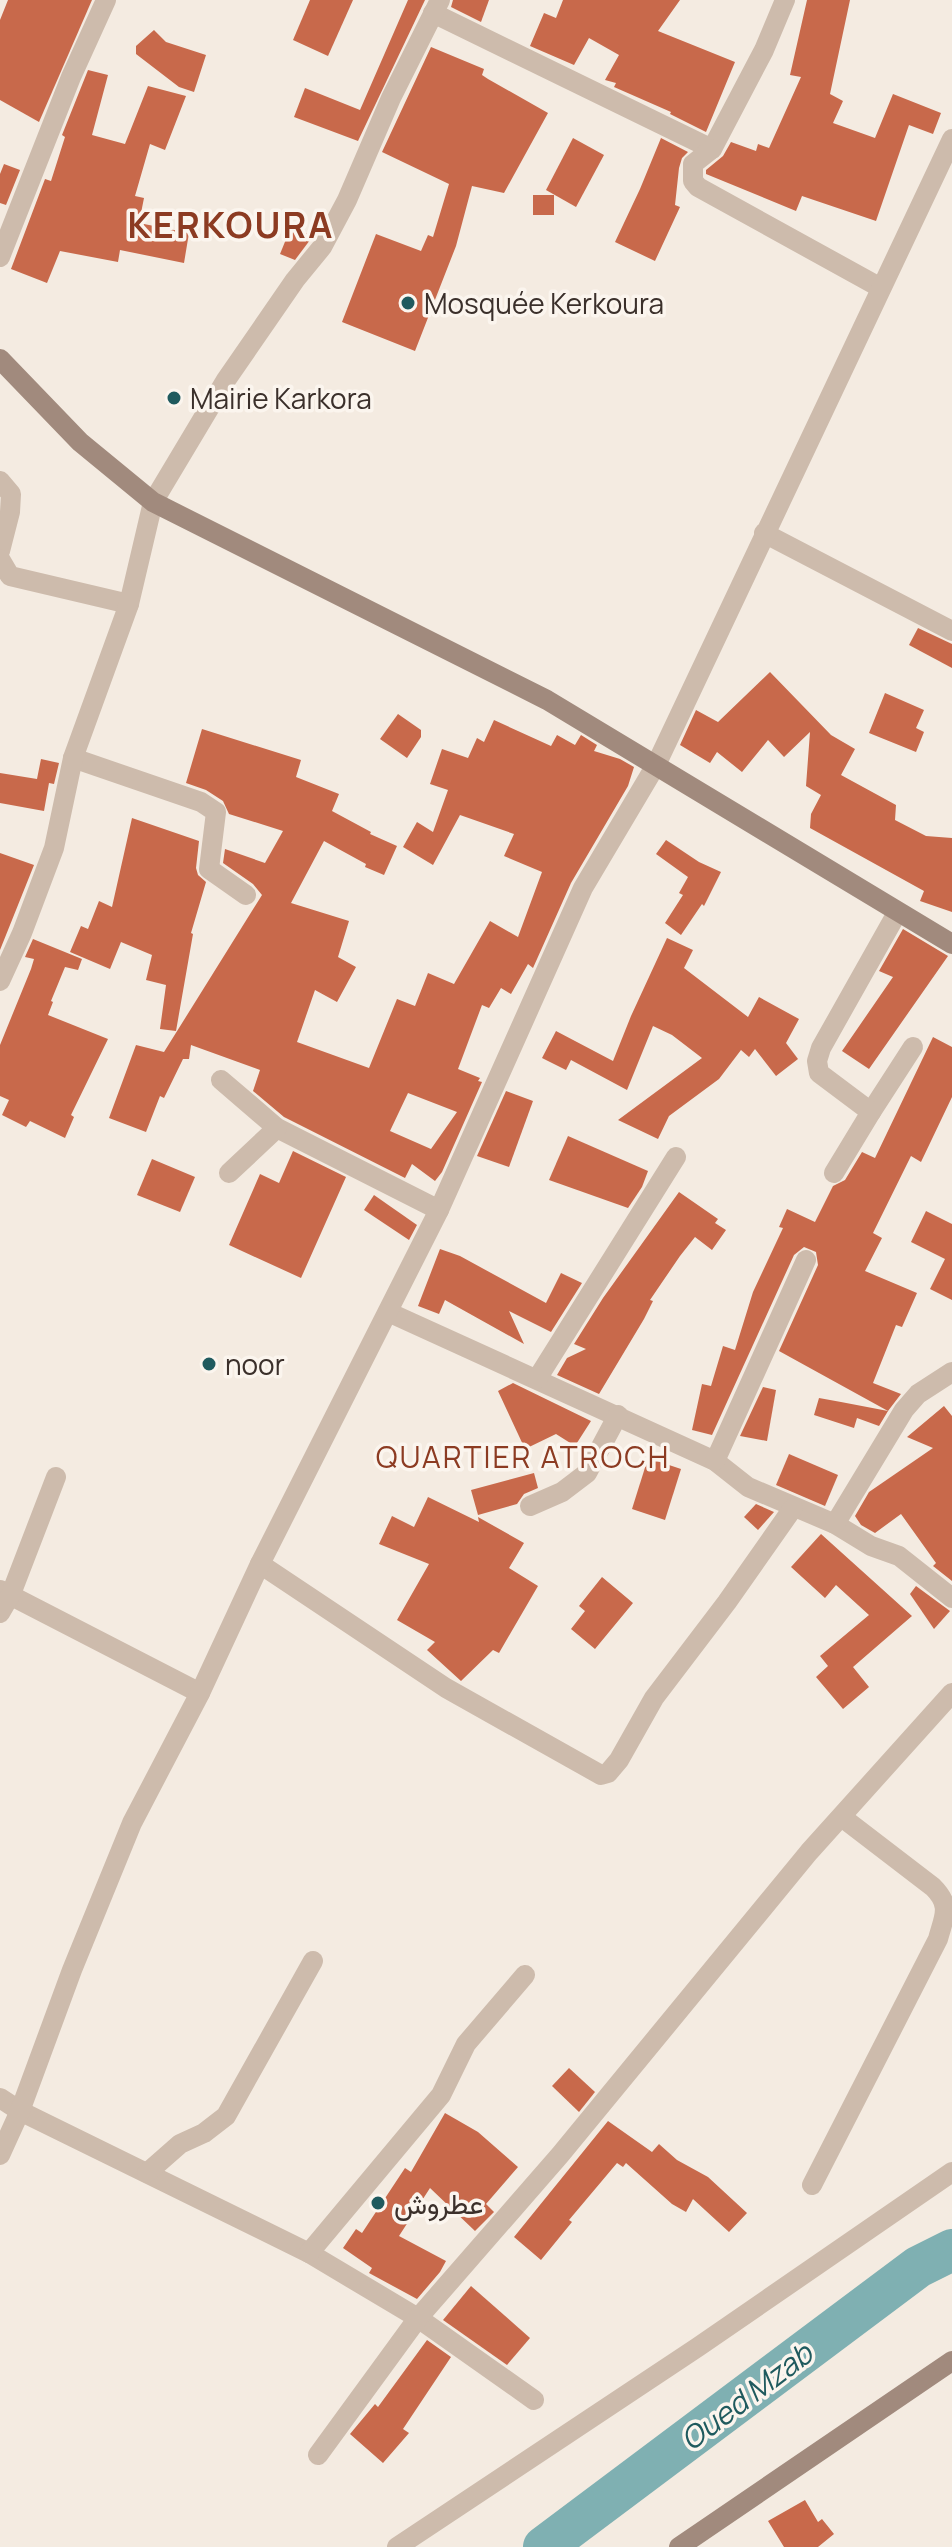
<svg xmlns="http://www.w3.org/2000/svg" width="952" height="2547" font-family="Manrope,Vazirmatn,sans-serif">
  <style>
    .lines { fill: none; stroke-linecap: round; stroke-linejoin: round }
    .river { stroke: #7fb0b2; stroke-width: 42 }
    .building { fill: #c8694b; fill-rule: evenodd }
    .street { stroke: #cdbbac; stroke-width: 20 }
    .secondary { stroke: #a18a7d; stroke-width: 20 }
    .poi-dot { fill: #1f5a5e; stroke: #fbf5ee; stroke-width: 3 }
    .labels { text-anchor: middle; dominant-baseline: central; stroke-width: 7; stroke-linejoin: round; paint-order: stroke }
    .poi-label { font-size: 28px; fill: #3b302b; stroke: #fbf5ee; text-anchor: start }
    .neighbourhood-label { font-size: 30px; letter-spacing: 2px; fill: #8c3b22; stroke: #fbf5ee }
    .water-label { font-size: 30px; font-style: italic; fill: #1f5a5e; stroke: #fbf5ee }
    .district-label { font-size: 36px; font-weight: bold; letter-spacing: 2px; fill: #8c3b22; stroke: #fbf5ee }
  </style>
  <rect width="100%" height="100%" fill="#f4ebe1"/>
  <g class="lines">
    <polyline class="river" points="544,2547 918,2267 952,2250"/>
  </g>
  <g class="building">
    <polygon points="8,0 92,0 39,122 0,100 0,20"/>
    <polygon points="310,0 353,0 328,56 293,40"/>
    <polygon points="408,0 425,0 358,141 294,117 305,88 360,110"/>
    <polygon points="453,0 489,0 481,22 451,7"/>
    <polygon points="563,0 680,0 658,31 735,62 706,132 670,114 671,112 614,87 616,83 605,80 619,55 589,38 574,65 530,46 544,13 556,18"/>
    <polygon points="807,0 850,0 830,94 843,101 833,123 875,138 893,94 941,113 933,134 909,125 876,221 802,196 796,211 706,174 706,170 723,156 731,142 756,151 758,144 769,148 801,77 790,75"/>
    <polygon points="154,30 166,42 206,55 194,92 179,87 136,54 136,46"/>
    <polygon points="431,47 484,69 482,75 488,79 548,113 504,193 472,186 456,246 415,351 342,322 376,234 421,251 428,235 433,237 449,184 382,152"/>
    <polygon points="88,70 108,75 92,135 125,144 148,86 186,96 165,150 150,144 135,196 144,198 139,223 189,233 184,263 120,250 118,262 60,251 47,283 11,269 45,179 51,181 65,137 62,135"/>
    <polygon points="573,138 604,155 576,207 546,190"/>
    <polygon points="661,138 688,152 682,158 679,168 675,205 680,207 655,261 615,242 640,189"/>
    <polygon points="4,164 20,170 6,205 0,203 0,174"/>
    <rect x="533" y="195" width="21" height="20"/>
    <polygon points="291,227 313,236 295,260 280,254"/>
    <polygon points="918,628 952,644 952,668 909,645"/>
    <polygon points="770,672 831,735 855,749 841,775 896,805 895,820 926,836 952,838 952,912 920,901 924,891 810,828 811,814 821,795 806,786 810,732 784,757 768,740 742,772 717,752 710,763 680,745 696,710 718,722"/>
    <polygon points="885,693 924,710 916,728 924,732 916,752 869,733"/>
    <polygon points="398,714 421,730 421,737 407,758 380,739"/>
    <path d="M 494,720 L 551,746 L 557,735 L 575,745 L 581,735 L 597,745 L 594,751 L 620,759 L 634,767 L 628,786 L 571,883 L 533,968 L 528,964 L 511,994 L 501,988 L 489,1008 L 482,1005 L 458,1069 L 480,1078 L 478,1081 L 482,1082 L 442,1172 L 435,1181 L 412,1164 L 405,1178 L 284,1117 L 253,1091 L 260,1070 L 191,1045 L 189,1059 L 183,1059 L 164,1098 L 160,1096 L 146,1132 L 109,1118 L 136,1045 L 164,1052 L 262,895 L 253,884 L 223,863 L 225,849 L 265,863 L 283,831 L 229,814 L 223,801 L 206,790 L 186,783 L 202,729 L 301,760 L 296,777 L 339,794 L 332,811 L 371,832 L 370,834 L 397,846 L 384,875 L 365,867 L 366,864 L 324,841 L 291,903 L 349,921 L 338,957 L 356,967 L 337,1002 L 315,990 L 297,1042 L 369,1068 L 397,999 L 415,1006 L 428,973 L 454,984 L 490,921 L 518,937 L 542,872 L 504,856 L 514,834 L 460,815 L 433,865 L 403,847 L 417,822 L 433,832 L 448,790 L 430,784 L 442,749 L 468,758 L 477,738 L 484,742 ZM 408,1093 L 457,1112 L 431,1149 L 390,1131 Z"/>
    <polygon points="41,759 59,763 54,784 49,783 44,811 0,803 0,773 37,779"/>
    <polygon points="132,818 199,841 196,868 198,875 206,882 191,933 193,934 176,1031 160,1029 166,985 146,980 152,955 121,942 110,969 70,952 81,926 88,929 99,901 112,907"/>
    <polygon points="666,840 699,862 721,872 704,906 702,904 681,935 665,923 683,895 679,893 688,877 656,854"/>
    <polygon points="0,853 34,865 0,950"/>
    <polygon points="903,929 948,956 869,1069 842,1051 893,977 879,971"/>
    <polygon points="667,938 693,950 684,968 748,1017 759,997 799,1019 786,1043 798,1059 776,1076 755,1049 749,1057 741,1050 719,1079 669,1116 658,1139 618,1120 702,1058 672,1035 653,1026 627,1090 571,1060 566,1070 542,1058 556,1031 613,1061 631,1016"/>
    <polygon points="33,939 82,959 78,970 65,967 51,1001 53,1002 48,1015 108,1039 71,1115 74,1117 65,1138 30,1121 26,1127 2,1115 9,1100 0,1096 0,1045 31,969 34,959 25,957"/>
    <polygon points="933,1037 952,1047 952,1097 921,1162 911,1156 873,1233 882,1238 865,1271 917,1293 902,1327 896,1325 873,1383 901,1394 888,1411 779,1351 818,1265 816,1252 804,1247 794,1255 712,1435 692,1430 702,1384 711,1386 723,1346 735,1350 753,1292 783,1228 779,1227 787,1209 815,1222 833,1186 845,1180 862,1152 875,1158"/>
    <polygon points="506,1091 533,1101 509,1167 477,1156"/>
    <polygon points="568,1136 648,1171 642,1187 628,1208 549,1180"/>
    <polygon points="293,1151 346,1177 301,1278 229,1245 260,1174 279,1183"/>
    <polygon points="152,1159 195,1177 180,1212 137,1195"/>
    <polygon points="679,1192 718,1219 715,1223 726,1230 712,1250 695,1237 680,1256 650,1300 653,1301 644,1319 599,1394 557,1375 567,1358 586,1349 574,1344 603,1298"/>
    <polygon points="374,1195 417,1225 409,1240 364,1210"/>
    <polygon points="926,1211 952,1224 952,1300 930,1289 945,1259 911,1242"/>
    <polygon points="440,1249 460,1256 546,1303 561,1273 582,1283 551,1332 509,1311 524,1344 445,1300 439,1314 418,1306"/>
    <polygon points="513,1383 591,1421 575,1446 556,1434 525,1449 498,1391"/>
    <polygon points="763,1387 776,1390 767,1441 740,1436"/>
    <polygon points="819,1398 841,1402 888,1411 879,1426 857,1418 854,1428 814,1415"/>
    <polygon points="944,1406 952,1416 952,1581 933,1566 936,1563 901,1514 875,1533 861,1525 855,1516 869,1492 933,1448 907,1437"/>
    <polygon points="789,1454 838,1475 825,1506 776,1485"/>
    <polygon points="648,1458 681,1469 665,1520 632,1509"/>
    <polygon points="534,1473 538,1488 524,1494 517,1504 478,1515 471,1490"/>
    <polygon points="428,1497 479,1522 478,1517 524,1543 509,1568 538,1586 499,1653 493,1650 461,1681 427,1650 435,1642 397,1620 429,1564 379,1544 392,1516 414,1527"/>
    <polygon points="756,1504 774,1512 758,1530 744,1517"/>
    <polygon points="821,1534 912,1616 853,1667 869,1687 843,1709 816,1677 828,1666 820,1656 869,1615 836,1585 825,1598 791,1567"/>
    <polygon points="602,1577 633,1603 595,1649 571,1629 585,1611 579,1606"/>
    <polygon points="916,1586 950,1611 934,1629 910,1594"/>
    <polygon points="569,2068 595,2092 579,2112 552,2086"/>
    <polygon points="445,2113 478,2132 518,2167 486,2204 494,2212 475,2231 430,2188 399,2236 446,2261 440,2272 417,2299 369,2273 372,2268 343,2248 356,2229 362,2233 405,2168 411,2172"/>
    <polygon points="608,2121 652,2152 659,2144 677,2160 708,2177 747,2213 729,2232 693,2199 686,2212 672,2204 626,2163 623,2167 617,2163 569,2220 572,2222 541,2260 514,2237"/>
    <polygon points="471,2286 530,2338 507,2365 443,2320"/>
    <polygon points="427,2340 451,2357 403,2429 409,2433 383,2463 350,2434 375,2404 378,2407"/>
    <polygon points="805,2500 818,2522 822,2519 834,2534 818,2547 784,2547 768,2521"/>
  </g>
  <g class="lines">
    <g class="street">
      <polyline points="433,13 712,149 764,50 785,0"/>
      <polyline points="712,149 693,164 693,181 698,187 881,288"/>
      <polyline points="0,257 71,77 106,0"/>
      <polyline points="0,481 11,494 10,512 0,551"/>
      <polyline points="764,533 952,631"/>
      <polyline points="0,559 10,576 129,604"/>
      <polyline points="73,758 201,802 216,812 209,869 246,895"/>
      <polyline points="0,981 22,933 54,848 73,758 129,604 153,502 226,380 295,280 322,247 347,200 391,98 440,0"/>
      <polyline points="221,1080 277,1128 439,1210"/>
      <polyline points="871,1112 913,1047"/>
      <polyline points="229,1173 277,1128"/>
      <polyline points="834,1173 871,1112 819,1073 817,1061 821,1048 897,913"/>
      <polyline points="388,1312 715,1461 748,1487 835,1524 871,1546 899,1556 952,1598"/>
      <polyline points="537,1379 676,1157"/>
      <polyline points="715,1461 806,1260"/>
      <polyline points="530,1506 562,1492 587,1473 618,1415"/>
      <polyline points="835,1524 904,1410 918,1394 952,1372"/>
      <polyline points="260,1564 446,1688 601,1775 608,1773 619,1760 654,1698 727,1602 793,1508"/>
      <polyline points="0,1590 200,1693"/>
      <polyline points="0,1613 11,1594 56,1477"/>
      <polyline points="0,2098 20,2111 309,2253 418,2318 534,2400"/>
      <polyline points="0,2155 20,2111 72,1970 132,1823 200,1693 260,1564 439,1210 583,888 656,765 952,139"/>
      <polyline points="147,2173 180,2144 204,2133 226,2116 313,1961"/>
      <path d="M 812,2185 L 938,1939 C 944,1916 952,1906 933,1887 L 843,1818"/>
      <polyline points="309,2253 441,2095 466,2044 525,1975"/>
      <polyline points="318,2455 418,2318 560,2155 809,1852 952,1693"/>
      <polyline points="397,2547 698,2347 952,2172"/>
    </g>
    <g class="secondary">
      <polyline points="0,359 80,442 153,502 547,700 952,944"/>
      <polyline points="679,2547 952,2361"/>
    </g>
  </g>
  <g class="poi-dot">
    <circle cx="408" cy="303" r="8"/>
    <circle cx="174" cy="398" r="8"/>
    <circle cx="209" cy="1364" r="8"/>
    <circle cx="378" cy="2203" r="8"/>
  </g>
  <g class="labels">
    <g class="poi-label">
      <text x="424" y="303">Mosquée Kerkoura</text>
      <text x="190" y="398">Mairie Karkora</text>
      <text x="225" y="1364">noor</text>
      <text x="394" y="2203">عطروش</text>
    </g>
    <g class="neighbourhood-label">
      <text x="523" y="1456">QUARTIER ATROCH</text>
    </g>
    <g class="water-label">
      <text transform="translate(746 2396) rotate(-37)">Oued Mzab</text>
    </g>
    <g class="district-label">
      <text x="231" y="224">KERKOURA</text>
    </g>
  </g>
</svg>
